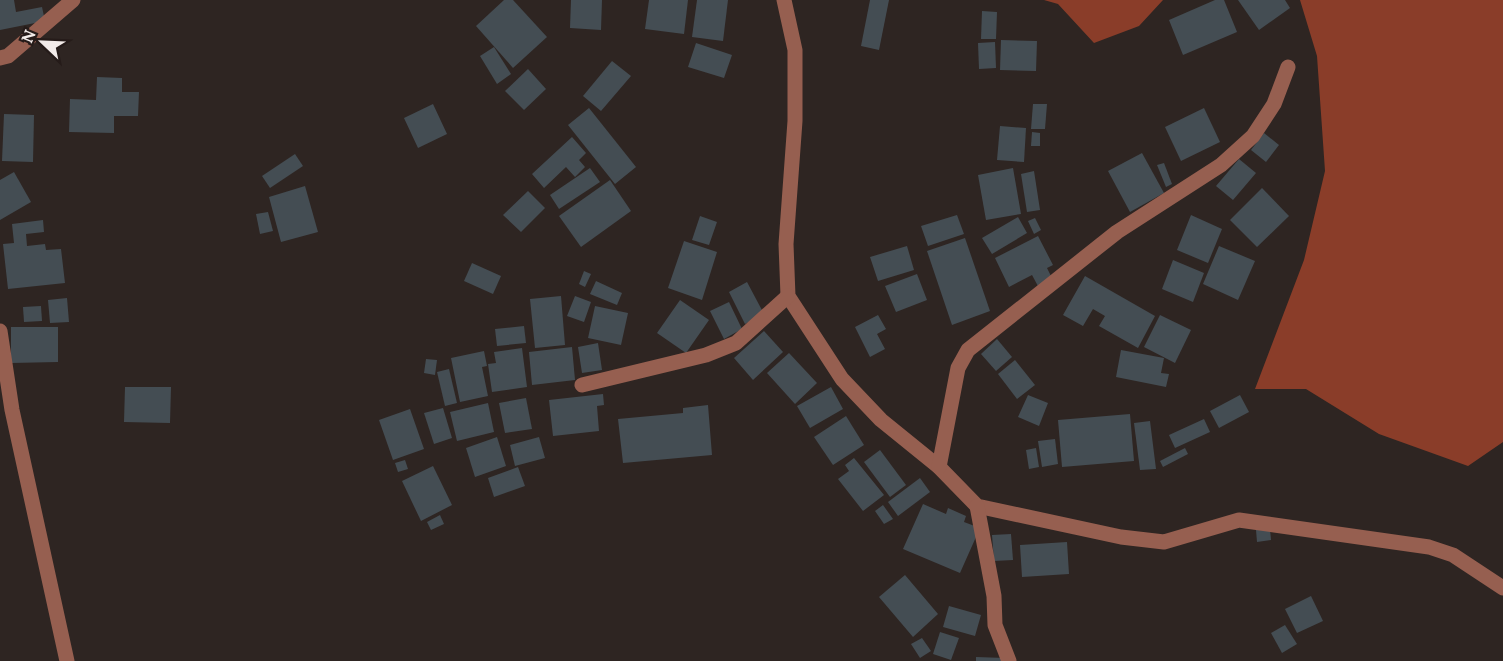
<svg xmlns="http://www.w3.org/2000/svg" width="1503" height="661" font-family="Lora,serif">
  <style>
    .forest { fill: #8a3d29 }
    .building { fill: #444d53 }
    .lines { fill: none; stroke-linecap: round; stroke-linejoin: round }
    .minor { stroke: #965f50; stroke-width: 15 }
  </style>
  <rect width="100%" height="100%" fill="#2e2522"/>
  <g class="forest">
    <polygon points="1044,0 1163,0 1139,26 1094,43 1058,4"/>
    <polygon points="1300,0 1503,0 1503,442 1468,466 1379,434 1306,389 1255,389 1304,260 1325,171 1317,56"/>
  </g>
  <g class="building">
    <polygon points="0,0 14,0 16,12 42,7 45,21 0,30"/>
    <polygon points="504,0 513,0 547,37 513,68 476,26"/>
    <polygon points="571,0 602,0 601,30 570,28"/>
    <polygon points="649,0 688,0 684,34 645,29"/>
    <polygon points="697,0 728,0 723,41 692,37"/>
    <polygon points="870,0 889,0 879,50 861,46"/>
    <polygon points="1215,0 1224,0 1237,32 1183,55 1169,20"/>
    <polygon points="1238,0 1285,0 1290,8 1259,30"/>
    <polygon points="982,11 997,12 996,39 981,39"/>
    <polygon points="1001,40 1037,41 1036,71 1000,70"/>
    <polygon points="995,42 996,68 979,69 978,43"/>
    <polygon points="696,43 732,55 724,78 688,67"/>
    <polygon points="494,47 511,74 497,84 480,56"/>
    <polygon points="612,61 631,76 601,111 583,96"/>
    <polygon points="528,69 546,89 524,110 505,91"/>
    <polygon points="97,77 122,78 122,92 139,92 138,116 114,116 114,133 69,132 70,99 96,100"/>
    <polygon points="433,104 447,134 418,148 404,118"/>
    <polygon points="1033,104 1047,104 1045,129 1031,129"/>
    <polygon points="589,108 636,167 615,184 568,125"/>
    <polygon points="1204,108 1220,142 1181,161 1165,127"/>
    <polygon points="4,114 34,115 33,162 2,161"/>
    <polygon points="1000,126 1026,128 1024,162 997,160"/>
    <polygon points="1032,132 1040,133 1040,146 1031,146"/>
    <polygon points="1264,133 1279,145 1266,162 1251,150"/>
    <polygon points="572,137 586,153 579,160 585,167 575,177 566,167 544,188 532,174"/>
    <polygon points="1142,153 1164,193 1130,212 1108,171"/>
    <polygon points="295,154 303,166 270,188 262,176"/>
    <polygon points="1239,159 1256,173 1233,200 1216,186"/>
    <polygon points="1164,163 1172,184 1166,187 1157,165"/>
    <polygon points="590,168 600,182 559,209 550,195"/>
    <polygon points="1013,168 1021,214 986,220 978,175"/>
    <polygon points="1034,171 1040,210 1027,212 1021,174"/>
    <polygon points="14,172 31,202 0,220 0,180"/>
    <polygon points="610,180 631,211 581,247 559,216"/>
    <polygon points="305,186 318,232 281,242 269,197"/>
    <polygon points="1262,188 1289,216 1257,247 1230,220"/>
    <polygon points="528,191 545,208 521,232 503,215"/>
    <polygon points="268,212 273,231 260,234 256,214"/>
    <polygon points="957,215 964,234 928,246 921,226"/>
    <polygon points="1191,215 1222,229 1208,263 1177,250"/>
    <polygon points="700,216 717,222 709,245 692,240"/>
    <polygon points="1018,217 1027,233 992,254 982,238"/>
    <polygon points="1035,218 1041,230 1034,234 1028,221"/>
    <polygon points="43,220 44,232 26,234 27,246 45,244 46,250 61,249 65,283 8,289 3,244 14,243 12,224"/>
    <polygon points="1038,236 1053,265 1047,268 1053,280 1039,288 1032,275 1009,287 995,258"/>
    <polygon points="965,238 990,311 952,325 927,251"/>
    <polygon points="684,241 717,252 702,300 668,288"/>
    <polygon points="907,246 914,270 878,281 870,257"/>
    <polygon points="1219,246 1255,261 1238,300 1203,284"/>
    <polygon points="1173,260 1204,273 1193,302 1162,289"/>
    <polygon points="472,263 501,276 493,294 464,281"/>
    <polygon points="584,271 591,274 585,287 579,284"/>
    <polygon points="917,274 927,300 896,312 885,286"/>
    <polygon points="1085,276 1155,316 1138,348 1099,326 1105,316 1093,309 1083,326 1063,315"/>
    <polygon points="596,281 622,293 617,305 590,294"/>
    <polygon points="747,282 764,314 745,324 729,292"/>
    <polygon points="561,296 565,345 535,348 530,299"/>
    <polygon points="575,296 591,302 584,322 567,316"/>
    <polygon points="67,298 69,322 50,323 48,300"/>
    <polygon points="680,300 709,320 686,353 657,333"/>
    <polygon points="729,302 742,329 724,339 710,311"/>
    <polygon points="41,306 42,321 24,322 23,307"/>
    <polygon points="595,306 628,313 621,345 588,338"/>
    <polygon points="878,315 886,329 877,334 885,349 870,357 855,327"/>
    <polygon points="1160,315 1191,330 1175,363 1144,347"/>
    <polygon points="524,326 526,343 497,346 495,329"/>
    <polygon points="11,327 58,327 58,362 11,363"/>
    <polygon points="764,331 783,352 753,380 734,358"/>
    <polygon points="997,339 1012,357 996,371 981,354"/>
    <polygon points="598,343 602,370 582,373 578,347"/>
    <polygon points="572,347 575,380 532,385 529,352"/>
    <polygon points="522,348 527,387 492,392 488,364 496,363 494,352"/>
    <polygon points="1121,350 1164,358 1161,373 1169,374 1166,387 1116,377"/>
    <polygon points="484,351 487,366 482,367 488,396 460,402 451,358"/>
    <polygon points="789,353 817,383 795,404 767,373"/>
    <polygon points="426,359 437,360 435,375 424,373"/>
    <polygon points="1015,360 1035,385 1017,399 998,374"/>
    <polygon points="449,369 457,403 445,406 437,372"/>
    <polygon points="125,387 171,387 170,423 124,422"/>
    <polygon points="831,387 843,409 810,428 797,406"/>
    <polygon points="603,394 604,405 597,406 599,431 553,436 549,400"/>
    <polygon points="1028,395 1048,403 1039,426 1018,417"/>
    <polygon points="1240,395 1249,412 1219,428 1210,411"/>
    <polygon points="526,398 532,429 505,433 499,403"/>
    <polygon points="488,403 494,432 457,441 450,412"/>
    <polygon points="708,405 712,455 623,463 618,419 683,413 683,408"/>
    <polygon points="443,408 452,438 434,444 424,413"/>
    <polygon points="410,409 424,449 393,460 379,420"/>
    <polygon points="1130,414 1134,461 1062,467 1058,420"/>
    <polygon points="846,416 864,445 833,465 814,437"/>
    <polygon points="1204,419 1210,432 1175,448 1169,435"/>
    <polygon points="1150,421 1156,469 1140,470 1134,423"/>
    <polygon points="497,437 506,466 475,477 466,448"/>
    <polygon points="539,437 545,458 515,466 510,445"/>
    <polygon points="1055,439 1058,464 1042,467 1038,441"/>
    <polygon points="1036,448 1039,467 1029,469 1026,450"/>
    <polygon points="1185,448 1188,454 1163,467 1160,461"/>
    <polygon points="880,450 906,485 890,497 864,462"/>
    <polygon points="854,458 884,495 863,511 838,479 849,471 845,465"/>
    <polygon points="405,460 408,469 398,472 395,463"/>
    <polygon points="433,466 452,505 421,521 402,481"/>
    <polygon points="518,467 525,486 494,497 488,478"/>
    <polygon points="920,478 930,492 898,516 888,502"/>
    <polygon points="923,504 946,514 948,508 966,516 964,522 980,528 960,573 903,549"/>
    <polygon points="883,505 893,519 884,524 875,511"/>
    <polygon points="440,515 444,524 431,530 427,522"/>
    <polygon points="1270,529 1271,540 1257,542 1256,530"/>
    <polygon points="1011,534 1013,560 994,561 992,535"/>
    <polygon points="1067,542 1069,574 1022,577 1020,545"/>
    <polygon points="905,575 938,614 913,637 879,597"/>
    <polygon points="1311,596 1323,621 1297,633 1285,609"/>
    <polygon points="949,606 981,615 975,636 943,627"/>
    <polygon points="1285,625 1297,644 1282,653 1271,633"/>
    <polygon points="940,632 959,638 951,660 933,654"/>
    <polygon points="922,638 931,651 920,658 911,644"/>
    <polygon points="976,657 1005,658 1005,661 976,661"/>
  </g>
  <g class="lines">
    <g class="minor">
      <polyline points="784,0 795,50 795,121 786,244 788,296 842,379 881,420 939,467 977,506 1121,537 1164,542 1239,520 1429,547 1453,555 1503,588"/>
      <polyline points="0,58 8,56 73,0"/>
      <polyline points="0,331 12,410 67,661"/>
      <polyline points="582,385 706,355 736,343 788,296"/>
      <polyline points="939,467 958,368 968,350 1117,232 1221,165 1253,136 1274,104 1288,67"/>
      <polyline points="977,506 994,596 995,625 1009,661"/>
    </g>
  </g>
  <g transform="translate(42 42) rotate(293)" stroke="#251b19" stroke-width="4.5" paint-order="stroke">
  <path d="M0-4.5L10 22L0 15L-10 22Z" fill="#f2ebe9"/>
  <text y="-9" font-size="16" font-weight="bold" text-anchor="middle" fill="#f2ebe9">N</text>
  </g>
</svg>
